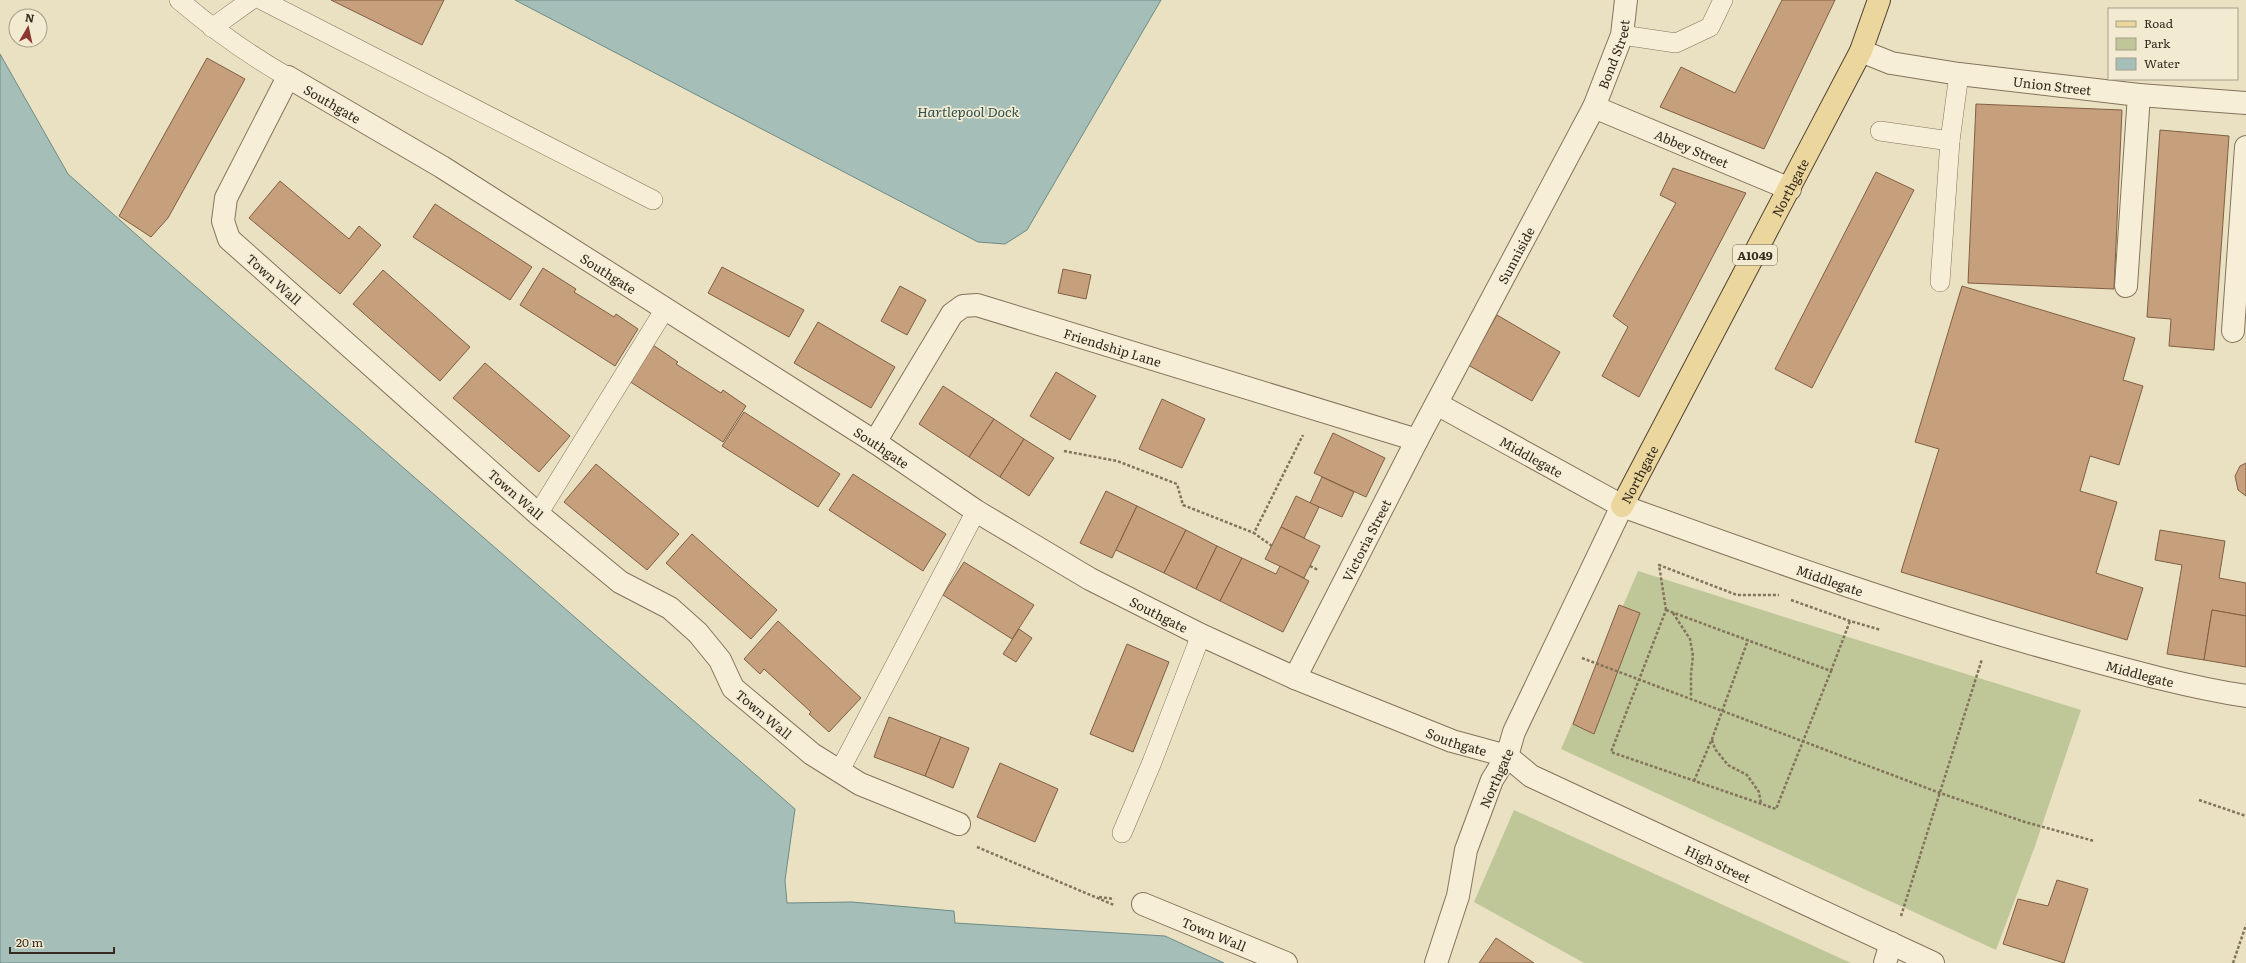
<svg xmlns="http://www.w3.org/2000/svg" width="2246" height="963" font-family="Literata,serif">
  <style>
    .green { fill: #bfc798 }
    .water { fill: #a5beb8; stroke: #6d8b85 }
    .building { fill: #c69f7c; stroke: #805f43 }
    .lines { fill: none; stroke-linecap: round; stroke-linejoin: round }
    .service-casing { stroke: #83735b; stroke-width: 20 }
    .minor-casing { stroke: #83735b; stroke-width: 24 }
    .tertiary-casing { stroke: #83735b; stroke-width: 24 }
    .primary-casing { stroke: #51412f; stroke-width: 24 }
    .path { stroke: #83735b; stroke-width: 2.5; stroke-dasharray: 3 2; stroke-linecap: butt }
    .service { stroke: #f6eed6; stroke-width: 19 }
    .minor { stroke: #f6eed6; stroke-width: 22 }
    .tertiary { stroke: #f6eed6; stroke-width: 22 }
    .primary { stroke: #ebd79d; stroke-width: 22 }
    .labels { text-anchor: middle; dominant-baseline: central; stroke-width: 3.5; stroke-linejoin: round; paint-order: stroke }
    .shield { fill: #f2ebd2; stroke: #6d6454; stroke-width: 1 }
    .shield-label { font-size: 12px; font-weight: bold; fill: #342a1e }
    .street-label { font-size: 13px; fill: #342a1e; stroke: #f2ebd2 }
    .water-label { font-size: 14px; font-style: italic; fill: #2f5353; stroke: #f2ebd2 }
  </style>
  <rect width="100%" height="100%" fill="#eae1c3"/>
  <g class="green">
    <polygon points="1638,571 2081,710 2035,846 1996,950 1561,749"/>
    <polygon points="1514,810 1851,963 1584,963 1474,902"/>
  </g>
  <g class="water">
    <polygon points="515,0 1161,0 1027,230 1005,244 978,242"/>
    <polygon points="0,54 68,174 157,253 795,809 785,880 787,903 852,902 954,911 955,923 1165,936 1224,963 0,963"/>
  </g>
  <g class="building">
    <polygon points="331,0 444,0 422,45"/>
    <polygon points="1782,0 1835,0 1764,149 1660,107 1681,67 1735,93"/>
    <polygon points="207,58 245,79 168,218 151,237 119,216"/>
    <polygon points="1976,104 2122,110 2114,289 1968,283"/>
    <polygon points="2160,130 2229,136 2214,350 2169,346 2171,319 2147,317"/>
    <polygon points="1673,168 1746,193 1639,397 1602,376 1628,327 1613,316 1676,203 1660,195"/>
    <polygon points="1876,172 1914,190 1812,388 1775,369"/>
    <polygon points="280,181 349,239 359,226 381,245 340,294 249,218"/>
    <polygon points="435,204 532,267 510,300 413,237"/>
    <polygon points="722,267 804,310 789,337 708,293"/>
    <polygon points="543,268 576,289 574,292 614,317 616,314 638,329 615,366 520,305"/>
    <polygon points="1063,269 1091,275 1086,299 1058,293"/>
    <polygon points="383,270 470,347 440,381 353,304"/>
    <polygon points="900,286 926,300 907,335 881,321"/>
    <polygon points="1962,286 2135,338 2123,380 2143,386 2119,465 2090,456 2080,491 2117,502 2096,573 2143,588 2127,640 1901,572 1939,449 1915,442"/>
    <polygon points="1497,315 1560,352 1532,401 1468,365"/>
    <polygon points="818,322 895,367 871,408 794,363"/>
    <polygon points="653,345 678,362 676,364 721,393 723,390 746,406 723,442 629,381"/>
    <polygon points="485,363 570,436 539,472 453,398"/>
    <polygon points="1056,372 1096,396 1070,440 1030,416"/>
    <polygon points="943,386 994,419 969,457 919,424"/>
    <polygon points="1162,399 1205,419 1182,468 1139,449"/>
    <polygon points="744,412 840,474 818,507 722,446"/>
    <polygon points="994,419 1024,439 1000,477 969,457"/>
    <polygon points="1333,433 1385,458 1366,497 1314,473"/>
    <polygon points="1024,439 1054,458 1029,496 1000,477"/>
    <polygon points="2246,463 2246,496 2238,490 2235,476 2240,466"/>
    <polygon points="596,464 679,534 647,570 564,502"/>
    <polygon points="853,474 946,534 923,571 829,510"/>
    <polygon points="1322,477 1354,492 1342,517 1310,503"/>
    <polygon points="1106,491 1137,506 1112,558 1080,543"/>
    <polygon points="1296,496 1319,507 1304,538 1281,527"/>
    <polygon points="1137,506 1186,530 1164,573 1116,550"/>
    <polygon points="1281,527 1320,546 1304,578 1265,559"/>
    <polygon points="1186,530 1217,546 1196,589 1164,573"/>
    <polygon points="2160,530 2225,541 2219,578 2246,583 2246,616 2212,610 2204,660 2167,654 2182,565 2155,560"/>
    <polygon points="692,534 777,610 751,639 666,563"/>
    <polygon points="1217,546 1242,558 1220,601 1196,589"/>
    <polygon points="1242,558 1276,574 1280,566 1309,581 1283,632 1220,601"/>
    <polygon points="964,562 1034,605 1012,639 943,595"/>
    <polygon points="1619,605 1640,613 1594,734 1573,724"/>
    <polygon points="2212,610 2246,616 2246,667 2204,660"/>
    <polygon points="778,621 861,698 829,732 809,714 811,712 764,669 760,674 744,659"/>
    <polygon points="1019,629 1032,638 1016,662 1003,654"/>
    <polygon points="1127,644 1169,662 1133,752 1090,734"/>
    <polygon points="889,717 941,737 925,776 874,757"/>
    <polygon points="941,737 969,748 953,788 925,776"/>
    <polygon points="1000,763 1058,789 1035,842 977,817"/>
    <polygon points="2057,880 2088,889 2064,963 2003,944 2018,899 2048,906"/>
    <polygon points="1496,938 1534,963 1479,963"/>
  </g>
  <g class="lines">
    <defs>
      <g id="service">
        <path d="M 179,0 C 213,29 249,55 288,77"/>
        <polyline points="262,0 653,200"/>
        <polyline points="212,28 251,0"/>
        <polyline points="1622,35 1676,43 1710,27 1723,0"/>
        <polyline points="1880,131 1950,141"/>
        <polyline points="1940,282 1950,141 1959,74"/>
        <polyline points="538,514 665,309"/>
        <polyline points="839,772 976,511"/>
        <polyline points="1122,833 1152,762 1201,635"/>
      </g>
      <g id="minor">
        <path id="s1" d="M 1861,51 L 1891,63 L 1959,74 L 2139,95 L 2246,103"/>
        <path id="s2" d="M 1594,107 L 1790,189"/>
        <polyline points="2126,286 2139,95"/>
        <polyline points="2233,331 2246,147"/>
        <path id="s3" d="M 1437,404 L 1622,506"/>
        <path id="s4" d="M 875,442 L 952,314 L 963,306 L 977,305 L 1417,440"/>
        <path id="s5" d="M 1295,678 L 1417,440 L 1594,107 L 1622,35 L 1626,0"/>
        <path id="s6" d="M 959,824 L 860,784 L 812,754 L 733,688 L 720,660 L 698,633 L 670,608 L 620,582 L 538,514 L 229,239 L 223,221 L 226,198 L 288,77 L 442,167 L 875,442 L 976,511 L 1090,579 L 1201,635 L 1295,678 L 1452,741 L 1507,756 L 1531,776 L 1933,963"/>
        <path id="s7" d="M 1143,904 L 1286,963"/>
        <polyline points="1436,963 1458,896 1466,850 1492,780 1507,756"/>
        <polyline points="1885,963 1891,943"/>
      </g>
      <g id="tertiary">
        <path id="s8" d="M 1507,756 L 1514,732 L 1622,506 C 1766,558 1910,610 2058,651 C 2120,668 2182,686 2246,696"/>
      </g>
      <g id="primary">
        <path id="s9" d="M 1622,506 L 1861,51 L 1879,0"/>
      </g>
    </defs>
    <use href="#service" class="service-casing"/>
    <use href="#minor" class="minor-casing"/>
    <use href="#tertiary" class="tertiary-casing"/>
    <use href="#primary" class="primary-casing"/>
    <g class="path">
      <polyline points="1064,451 1117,461 1177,484 1183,505 1254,533"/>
      <polyline points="1272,546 1254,533 1303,435"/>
      <polyline points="1310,566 1318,570"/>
      <polyline points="1791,600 1850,621 1881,630"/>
      <polyline points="1666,610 1659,565 1737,595 1779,595"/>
      <polygon points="1666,610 1831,671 1776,809 1611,752"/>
      <polyline points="1673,613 1690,639 1693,656 1691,673 1691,697"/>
      <polyline points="1582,658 1940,793 2025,822 2094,841"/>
      <polyline points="1831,671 1850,621"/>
      <polyline points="1712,740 1715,749 1728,765 1747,775 1759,792 1761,804"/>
      <polyline points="1694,781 1712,739 1748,640"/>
      <polyline points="2199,800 2246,816"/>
      <polyline points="977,847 1114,905"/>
      <polyline points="1099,897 1114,899"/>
      <polyline points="1901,916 1982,659"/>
      <polyline points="2233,963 2246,925"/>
    </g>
    <use href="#service" class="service"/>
    <use href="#minor" class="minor"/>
    <use href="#tertiary" class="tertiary"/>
    <use href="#primary" class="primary"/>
  </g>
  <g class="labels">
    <rect class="shield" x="1733" y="245" width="44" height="20" rx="3"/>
    <g class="shield-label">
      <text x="1755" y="255">A1049</text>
    </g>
    <g class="street-label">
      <text stroke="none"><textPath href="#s5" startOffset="701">Bond Street</textPath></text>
      <text stroke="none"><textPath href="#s1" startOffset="195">Union Street</textPath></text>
      <text stroke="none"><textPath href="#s6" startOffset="1176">Southgate</textPath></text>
      <text stroke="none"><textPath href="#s2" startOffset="106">Abbey Street</textPath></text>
      <text stroke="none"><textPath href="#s9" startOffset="360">Northgate</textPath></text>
      <text stroke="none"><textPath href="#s5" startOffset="477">Sunniside</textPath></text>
      <text stroke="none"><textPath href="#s6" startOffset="1500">Southgate</textPath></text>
      <text transform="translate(274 279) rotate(42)">Town Wall</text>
      <text stroke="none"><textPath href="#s4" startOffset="319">Friendship Lane</textPath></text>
      <text stroke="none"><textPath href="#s6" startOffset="1824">Southgate</textPath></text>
      <text stroke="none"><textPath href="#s3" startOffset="108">Middlegate</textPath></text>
      <text stroke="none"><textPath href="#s9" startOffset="36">Northgate</textPath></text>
      <text transform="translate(516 494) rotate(41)">Town Wall</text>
      <text stroke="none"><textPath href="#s5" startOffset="155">Victoria Street</textPath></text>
      <text stroke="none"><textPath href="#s8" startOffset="496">Middlegate</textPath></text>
      <text stroke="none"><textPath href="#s6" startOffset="2148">Southgate</textPath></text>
      <text stroke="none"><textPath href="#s8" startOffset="820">Middlegate</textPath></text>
      <text transform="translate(764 714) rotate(40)">Town Wall</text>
      <text stroke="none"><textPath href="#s6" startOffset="2472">Southgate</textPath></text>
      <text transform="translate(1496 778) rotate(-66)">Northgate</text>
      <text stroke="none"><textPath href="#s6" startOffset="2762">High Street</textPath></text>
      <text stroke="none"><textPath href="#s7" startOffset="77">Town Wall</textPath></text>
    </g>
    <g class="water-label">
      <text x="968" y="111">Hartlepool Dock</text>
    </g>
  </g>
  <rect x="2108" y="8" width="130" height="72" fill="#f2ebd2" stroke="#a69e8a"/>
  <rect x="2116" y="21" width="20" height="6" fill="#ebd79d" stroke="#a69e8a"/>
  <text x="2144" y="28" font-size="12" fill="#342a1e">Road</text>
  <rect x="2116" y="38" width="20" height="12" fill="#bfc798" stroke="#a69e8a"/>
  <text x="2144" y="48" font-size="12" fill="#342a1e">Park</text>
  <rect x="2116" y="58" width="20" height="12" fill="#a5beb8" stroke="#a69e8a"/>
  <text x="2144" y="68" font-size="12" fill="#342a1e">Water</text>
  <g transform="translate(28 28) rotate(9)"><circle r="19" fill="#f2ebd2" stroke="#a69e8a"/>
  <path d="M0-3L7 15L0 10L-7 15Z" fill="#8d3530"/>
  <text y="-6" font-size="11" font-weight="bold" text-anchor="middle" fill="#342a1e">N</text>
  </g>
  <path d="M10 947v6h104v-6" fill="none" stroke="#342a1e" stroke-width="2"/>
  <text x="16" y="947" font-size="12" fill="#342a1e" stroke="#f2ebd2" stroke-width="3" paint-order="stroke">20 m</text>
</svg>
